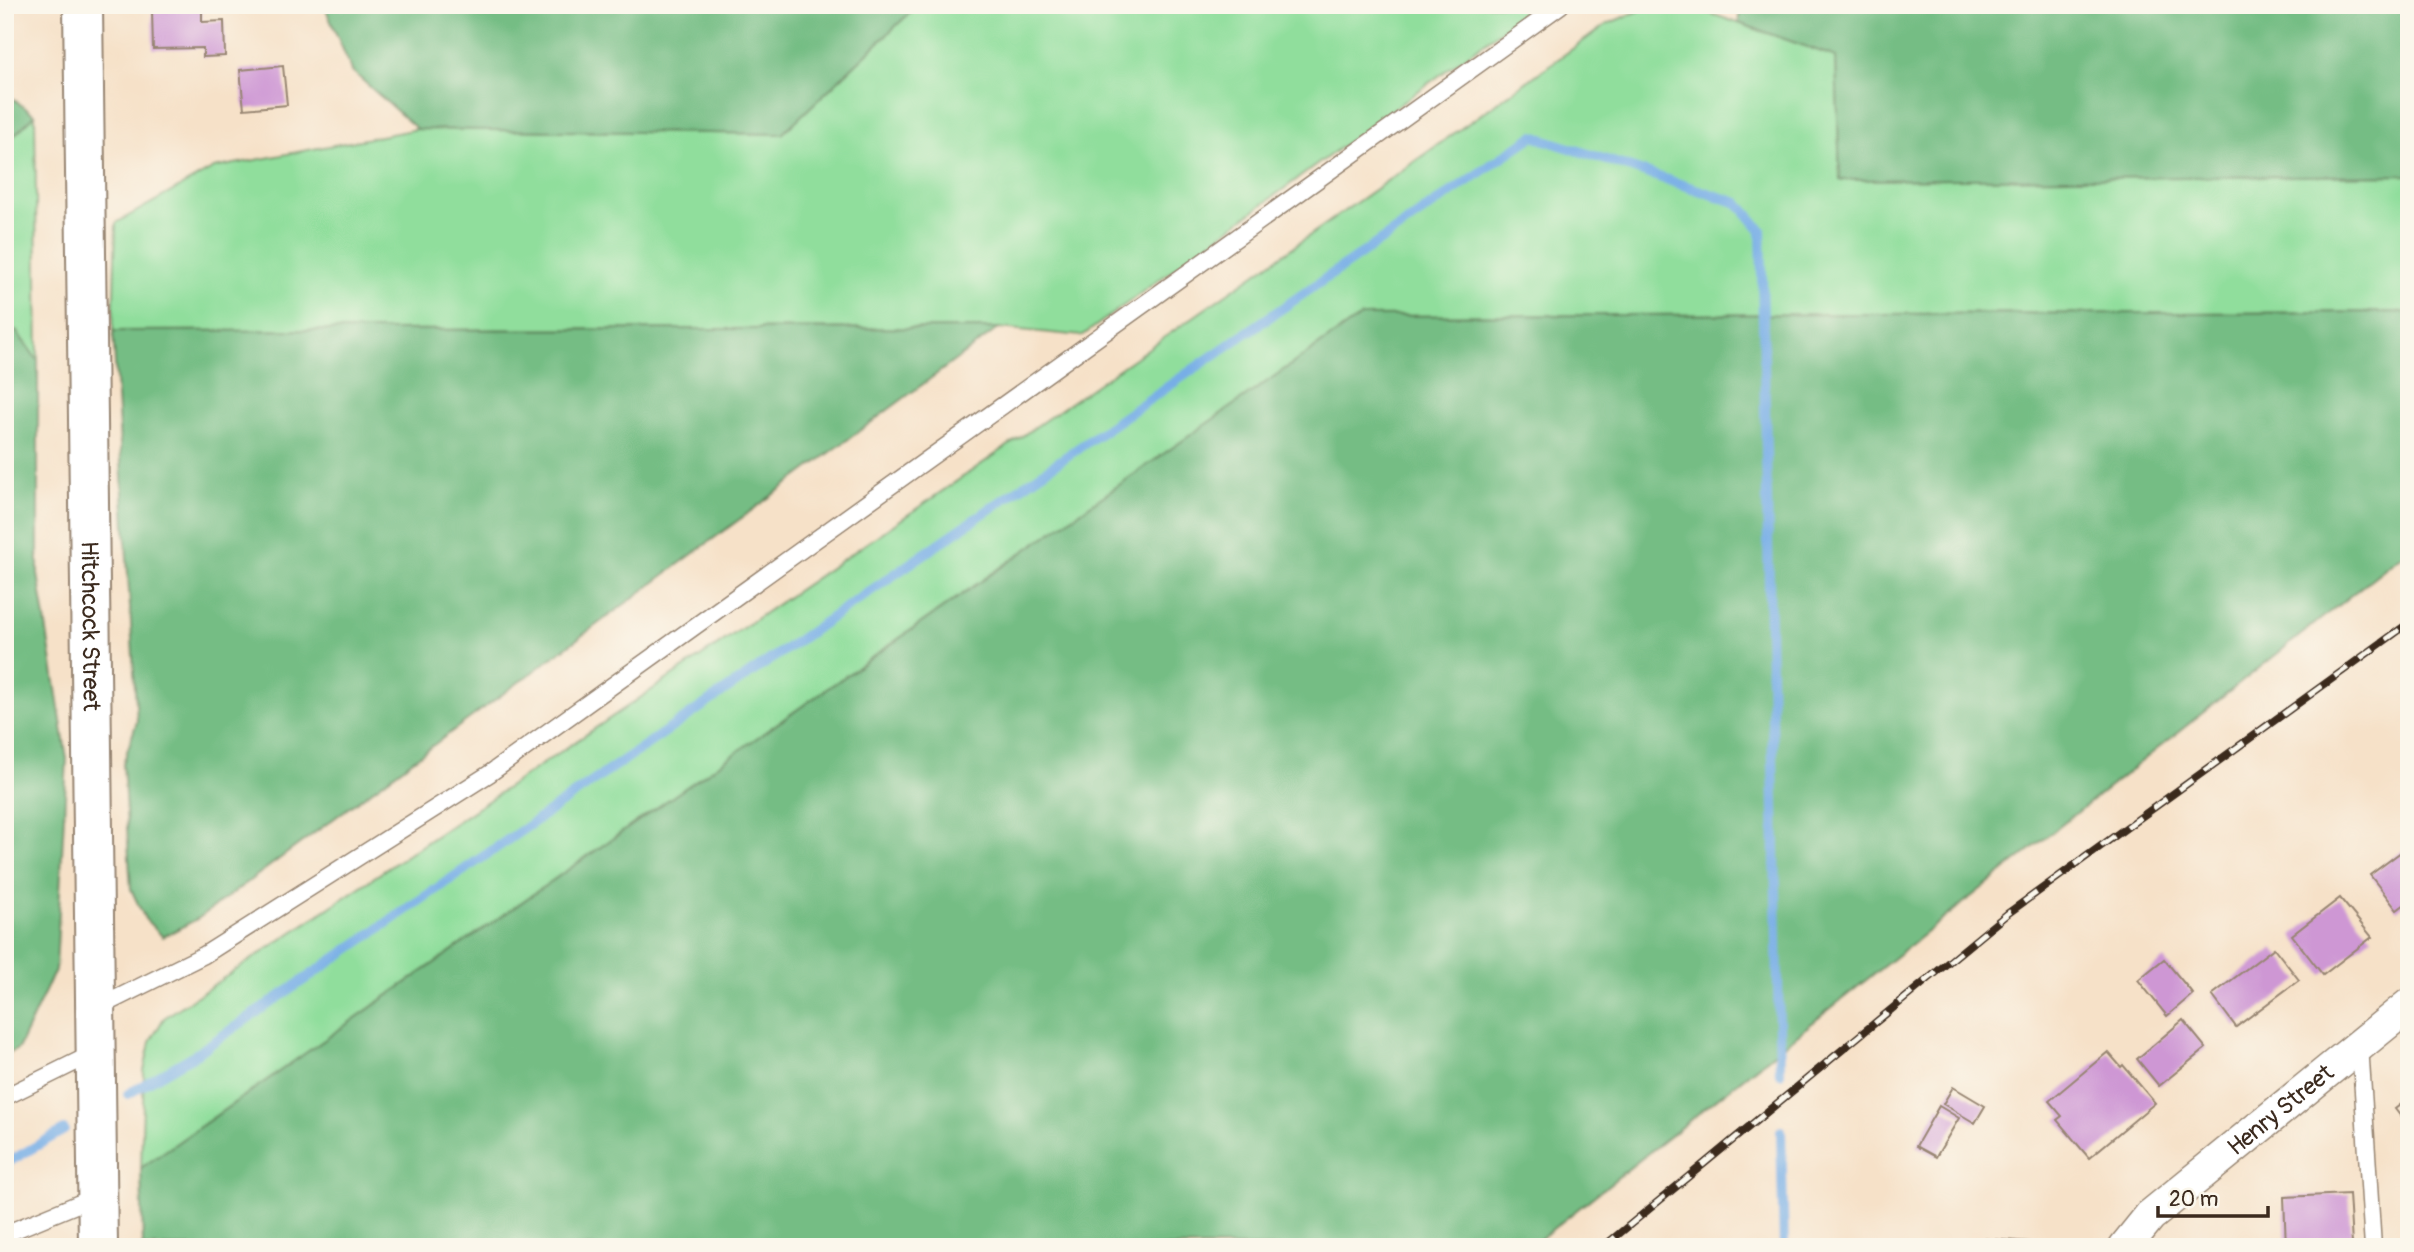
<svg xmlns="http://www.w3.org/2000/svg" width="2414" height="1252" font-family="Pangolin,sans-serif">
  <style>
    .green { fill: #90de9c; stroke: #66845d; stroke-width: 2 }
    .forest { fill: #74bd84; stroke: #587451; stroke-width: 2 }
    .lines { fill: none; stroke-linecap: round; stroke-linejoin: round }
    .stream { stroke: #77aee6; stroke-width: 10 }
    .building { fill: #ce97d4 }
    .lane-casing { stroke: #988673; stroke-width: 19 }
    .street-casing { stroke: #988673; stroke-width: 35 }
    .secondary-casing { stroke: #988673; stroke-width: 42 }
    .lane { stroke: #fff; stroke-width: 16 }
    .street { stroke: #fff; stroke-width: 32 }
    .secondary { stroke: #fff; stroke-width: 38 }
    .rail-casing { stroke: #3b2a1e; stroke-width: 8 }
    .rail { stroke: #fbf7ec; stroke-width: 5; stroke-dasharray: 16; stroke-linecap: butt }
    .labels { text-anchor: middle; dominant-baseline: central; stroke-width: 5; stroke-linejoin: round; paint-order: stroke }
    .street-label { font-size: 24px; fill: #3b2a1e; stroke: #fbf7ec }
  </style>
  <rect width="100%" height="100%" fill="#fbf7ec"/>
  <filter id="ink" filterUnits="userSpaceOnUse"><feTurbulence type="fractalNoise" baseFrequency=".0143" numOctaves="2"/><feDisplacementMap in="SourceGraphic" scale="14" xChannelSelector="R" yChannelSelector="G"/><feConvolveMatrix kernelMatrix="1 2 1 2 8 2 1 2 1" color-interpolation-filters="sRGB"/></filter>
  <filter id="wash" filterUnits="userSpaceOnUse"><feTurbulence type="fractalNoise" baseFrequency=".00686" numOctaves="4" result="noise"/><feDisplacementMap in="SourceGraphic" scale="28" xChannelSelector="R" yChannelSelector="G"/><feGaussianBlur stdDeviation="1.57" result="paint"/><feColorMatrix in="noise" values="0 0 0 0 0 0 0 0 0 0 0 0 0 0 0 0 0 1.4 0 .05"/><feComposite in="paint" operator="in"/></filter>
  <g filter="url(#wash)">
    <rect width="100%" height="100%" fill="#f6e1c8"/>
    <g class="green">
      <polygon points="918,5 1536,5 1082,336 999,328 113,331 116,223 214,168 417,129 782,134"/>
      <path d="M 1653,5 L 1686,5 L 1836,57 L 1840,180 L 2409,175 L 2409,312 L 1361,316 L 141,1168 L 144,1071 L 150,1042 L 164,1018 C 650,694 1133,365 1607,24 Z"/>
      <polygon points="35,115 38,361 16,331 5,331 5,144"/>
    </g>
    <g class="forest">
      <polygon points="324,5 918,5 782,134 417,129 352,71"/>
      <polygon points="1739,5 2409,5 2409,175 1840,180 1836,57 1739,23"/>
      <polygon points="5,93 35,115 5,144"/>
      <polygon points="2409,312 2409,549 1530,1247 143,1247 141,1168 1361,316"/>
      <polygon points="999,328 199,918 163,937 145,919 131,889 123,764 137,721 113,331"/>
      <polygon points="5,331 16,331 38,361 38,574 67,759 56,968 18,1049 5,1055"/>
    </g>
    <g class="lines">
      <g class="stream">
        <polyline points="128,1094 193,1056 1533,136 1738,203 1761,230 1780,1073"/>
        <polyline points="1781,1131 1784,1247"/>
        <polyline points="5,1164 64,1130"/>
      </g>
    </g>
    <g id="blocks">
      <g class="building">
        <polygon points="202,9 202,22 224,21 225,56 203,57 203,48 153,49 152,10"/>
        <polygon points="283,66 287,105 244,109 240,70"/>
        <polygon points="2409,846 2409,901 2397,910 2370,875"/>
        <polygon points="2340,898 2372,937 2323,975 2292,935"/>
        <polygon points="2274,948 2299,980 2236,1027 2212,995"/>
        <polygon points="2164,959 2193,994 2167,1016 2138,980"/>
        <polygon points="2183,1020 2206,1048 2159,1086 2137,1059"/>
        <polygon points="2108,1052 2121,1067 2123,1065 2155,1103 2089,1158 2057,1120 2062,1116 2049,1101"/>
        <polygon points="1953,1087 1985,1106 1975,1123 1943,1104"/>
        <polygon points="2409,1098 2409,1127 2395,1109"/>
        <polygon points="1939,1106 1959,1118 1936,1157 1916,1146"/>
        <polygon points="2349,1194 2352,1244 2286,1247 2284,1197"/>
        <polygon points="1976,1238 2030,1242 2030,1247 1975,1247"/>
      </g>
    </g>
  </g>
  <g filter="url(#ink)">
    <use href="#blocks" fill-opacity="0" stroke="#988673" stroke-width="2"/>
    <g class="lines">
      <defs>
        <g id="lane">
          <polyline points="97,1008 204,955 489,774 1561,5"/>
          <polyline points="2360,1045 2373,1247"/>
          <polyline points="5,1097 94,1053"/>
          <polyline points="5,1234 97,1196"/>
        </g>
        <g id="street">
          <path id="s1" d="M 2125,1247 L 2150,1216 L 2409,1005"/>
        </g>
        <g id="secondary">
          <path id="s2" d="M 83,5 L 98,1247"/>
        </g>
      </defs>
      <use href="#lane" class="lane-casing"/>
      <use href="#street" class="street-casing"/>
      <use href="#secondary" class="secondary-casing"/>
      <use href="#lane" class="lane"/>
      <use href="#street" class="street"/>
      <use href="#secondary" class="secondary"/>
      <defs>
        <polyline id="rail" points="1603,1247 2007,914 2409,623"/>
      </defs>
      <use href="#rail" class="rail-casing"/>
      <use href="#rail" class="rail"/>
    </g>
  </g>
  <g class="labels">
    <g class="street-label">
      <text stroke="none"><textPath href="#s2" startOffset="621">Hitchcock Street</textPath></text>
      <text stroke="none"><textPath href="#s1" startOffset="208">Henry Street</textPath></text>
    </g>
  </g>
  <rect width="2414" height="1252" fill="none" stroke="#fbf7ec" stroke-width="28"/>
  <path d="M2158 1206v10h110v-10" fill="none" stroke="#3b2a1e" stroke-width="3.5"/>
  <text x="2169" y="1206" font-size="21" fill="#3b2a1e" stroke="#fbf7ec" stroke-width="5" paint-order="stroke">20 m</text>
</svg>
